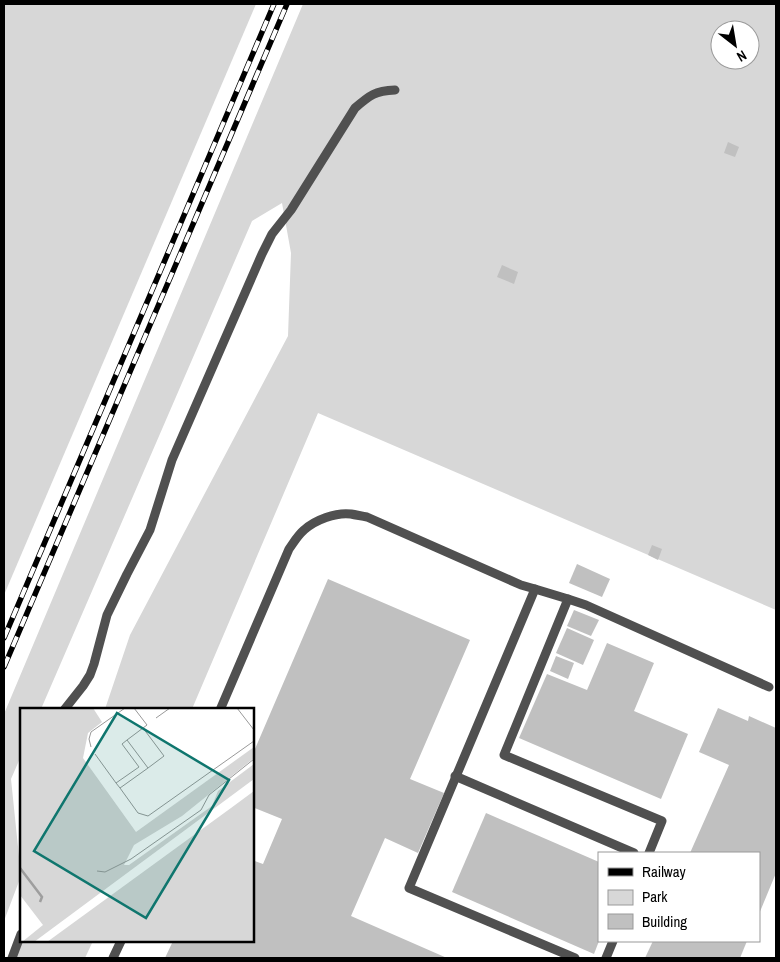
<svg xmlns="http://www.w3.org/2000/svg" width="780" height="962" font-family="'Archivo Narrow',sans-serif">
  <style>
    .green { fill: #d7d7d7; fill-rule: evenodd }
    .building { fill: #c0c0c0 }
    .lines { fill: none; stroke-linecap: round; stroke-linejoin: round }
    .lane { stroke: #505050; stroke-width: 9 }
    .rail-casing { stroke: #000; stroke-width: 5.5 }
    .rail { stroke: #fff; stroke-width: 4; stroke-dasharray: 11; stroke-linecap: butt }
    .inset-river { fill: none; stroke: #9e9e9e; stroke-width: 2.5 }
    .inset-road { fill: none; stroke: #999; stroke-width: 1 }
    .view { fill: #0f766e; fill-opacity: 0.15; stroke: #0f766e; stroke-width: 2.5 }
    .inset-edge { fill: none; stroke: #000; stroke-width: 2.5 }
  </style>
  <rect width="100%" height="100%" fill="#fff"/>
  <g class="green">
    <polygon points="4,4 256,4 4,595"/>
    <path d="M 303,4 L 776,4 L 776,610 L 318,413 L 192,709 L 105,709 L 130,635 L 288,336 L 291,253 L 282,203 L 252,221 L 41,709 L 21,710 L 21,756 L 11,779 L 21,876 L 4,921 L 4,714 ZM 720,30 L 750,30 L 750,60 L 720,60 Z"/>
    <polygon points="22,941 93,941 85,958 16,958"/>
  </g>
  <g class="building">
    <polygon points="728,142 739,147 735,157 724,153"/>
    <polygon points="502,265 518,272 514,284 497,277"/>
    <polygon points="652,545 662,549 658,560 648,555"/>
    <polygon points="577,564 610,579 602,597 569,583"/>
    <polygon points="328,579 470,640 410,779 444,793 418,853 385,838 351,916 447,958 165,958 173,941 252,941 252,860 263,864 282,819 252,807 252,756"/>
    <polygon points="574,610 599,620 591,636 567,626"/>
    <polygon points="567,628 594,640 583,665 556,653"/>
    <polygon points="607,643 654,663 634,711 688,734 661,799 519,738 547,674 587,690"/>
    <polygon points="556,656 574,663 568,679 550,671"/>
    <polygon points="718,708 748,721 749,716 776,728 776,873 759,914 759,853 690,853 729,765 699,752"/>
    <polygon points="486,813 599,862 599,941 594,954 452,892"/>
    <polygon points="653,941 747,941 740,958 645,958"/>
  </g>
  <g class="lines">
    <g class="lane">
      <polyline points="535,589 568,599 504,755 662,821 649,853"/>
      <polyline points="568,599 586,605 769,687"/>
      <path d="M 64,710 L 83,686 L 90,675 L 94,664 L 107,615 L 127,574 L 150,530 L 172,460 L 262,254 L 272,234 L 291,210 L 355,108 C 370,95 375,91 395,90"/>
      <path d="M 220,710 L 289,549 C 294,542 298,535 304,530 C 315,520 336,512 351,514 C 356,515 362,516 367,517 L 521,585 L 535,589 L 409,888 L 575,958"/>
      <polyline points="455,776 634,853"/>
      <polyline points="12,958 21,934"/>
      <polyline points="113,958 121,941"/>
      <polyline points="606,958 613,941"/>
    </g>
    <defs>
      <g id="rail">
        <polyline points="4,638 274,4"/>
        <polyline points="4,667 287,4"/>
      </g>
    </defs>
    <use href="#rail" class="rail-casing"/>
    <use href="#rail" class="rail"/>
  </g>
  <g transform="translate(20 708)">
    <rect width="234" height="234" fill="#fff"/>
    <path d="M 0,0 L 73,0 L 82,14 L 68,25 L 63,50 L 116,124 L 234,39 L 234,50 L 162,108 L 114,137 L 104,157 L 109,157 L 192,98 L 198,83 L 234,56 L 234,71 L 14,234 L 2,234 L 23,217 L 0,187 ZM 234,83 L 234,234 L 27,234 L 211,100 Z" fill="#d7d7d7"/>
    <path class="inset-river" d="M 0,160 L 22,189 L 20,194"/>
    <path class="inset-road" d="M 114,0 L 127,17 L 123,20M 217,0 L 234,22M 136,10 L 150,0M 71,39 L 69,31 L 71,24 L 105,0M 75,46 L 96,75M 128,60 L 107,32 L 123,20 L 144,48 L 128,60 L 100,80 L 118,105 L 128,108 L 234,33M 100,80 L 96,75 L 119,59 L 102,36 L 107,32M 77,163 L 85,164 L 111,151 L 181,102 L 189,87 L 234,51"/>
    <path class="view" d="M 97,5 L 209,72 L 126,210 L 14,143 Z"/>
    <rect width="234" height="234" class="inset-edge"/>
  </g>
  <rect width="780" height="962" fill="none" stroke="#000000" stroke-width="10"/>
  <rect x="598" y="852" width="162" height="90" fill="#ffffff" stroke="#999999"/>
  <rect x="608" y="868" width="25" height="8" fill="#000000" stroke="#999999"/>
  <text x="642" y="877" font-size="15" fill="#000000">Railway</text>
  <rect x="608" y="890" width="25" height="15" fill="#d7d7d7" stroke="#999999"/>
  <text x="642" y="902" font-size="15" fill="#000000">Park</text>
  <rect x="608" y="914" width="25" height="15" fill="#c0c0c0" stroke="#999999"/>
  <text x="642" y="927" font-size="15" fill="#000000">Building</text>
  <g transform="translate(735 45) rotate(149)"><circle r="24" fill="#ffffff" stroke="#999999"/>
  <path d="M0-4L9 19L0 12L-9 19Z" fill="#000000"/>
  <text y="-8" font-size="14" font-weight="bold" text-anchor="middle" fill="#000000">N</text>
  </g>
</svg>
